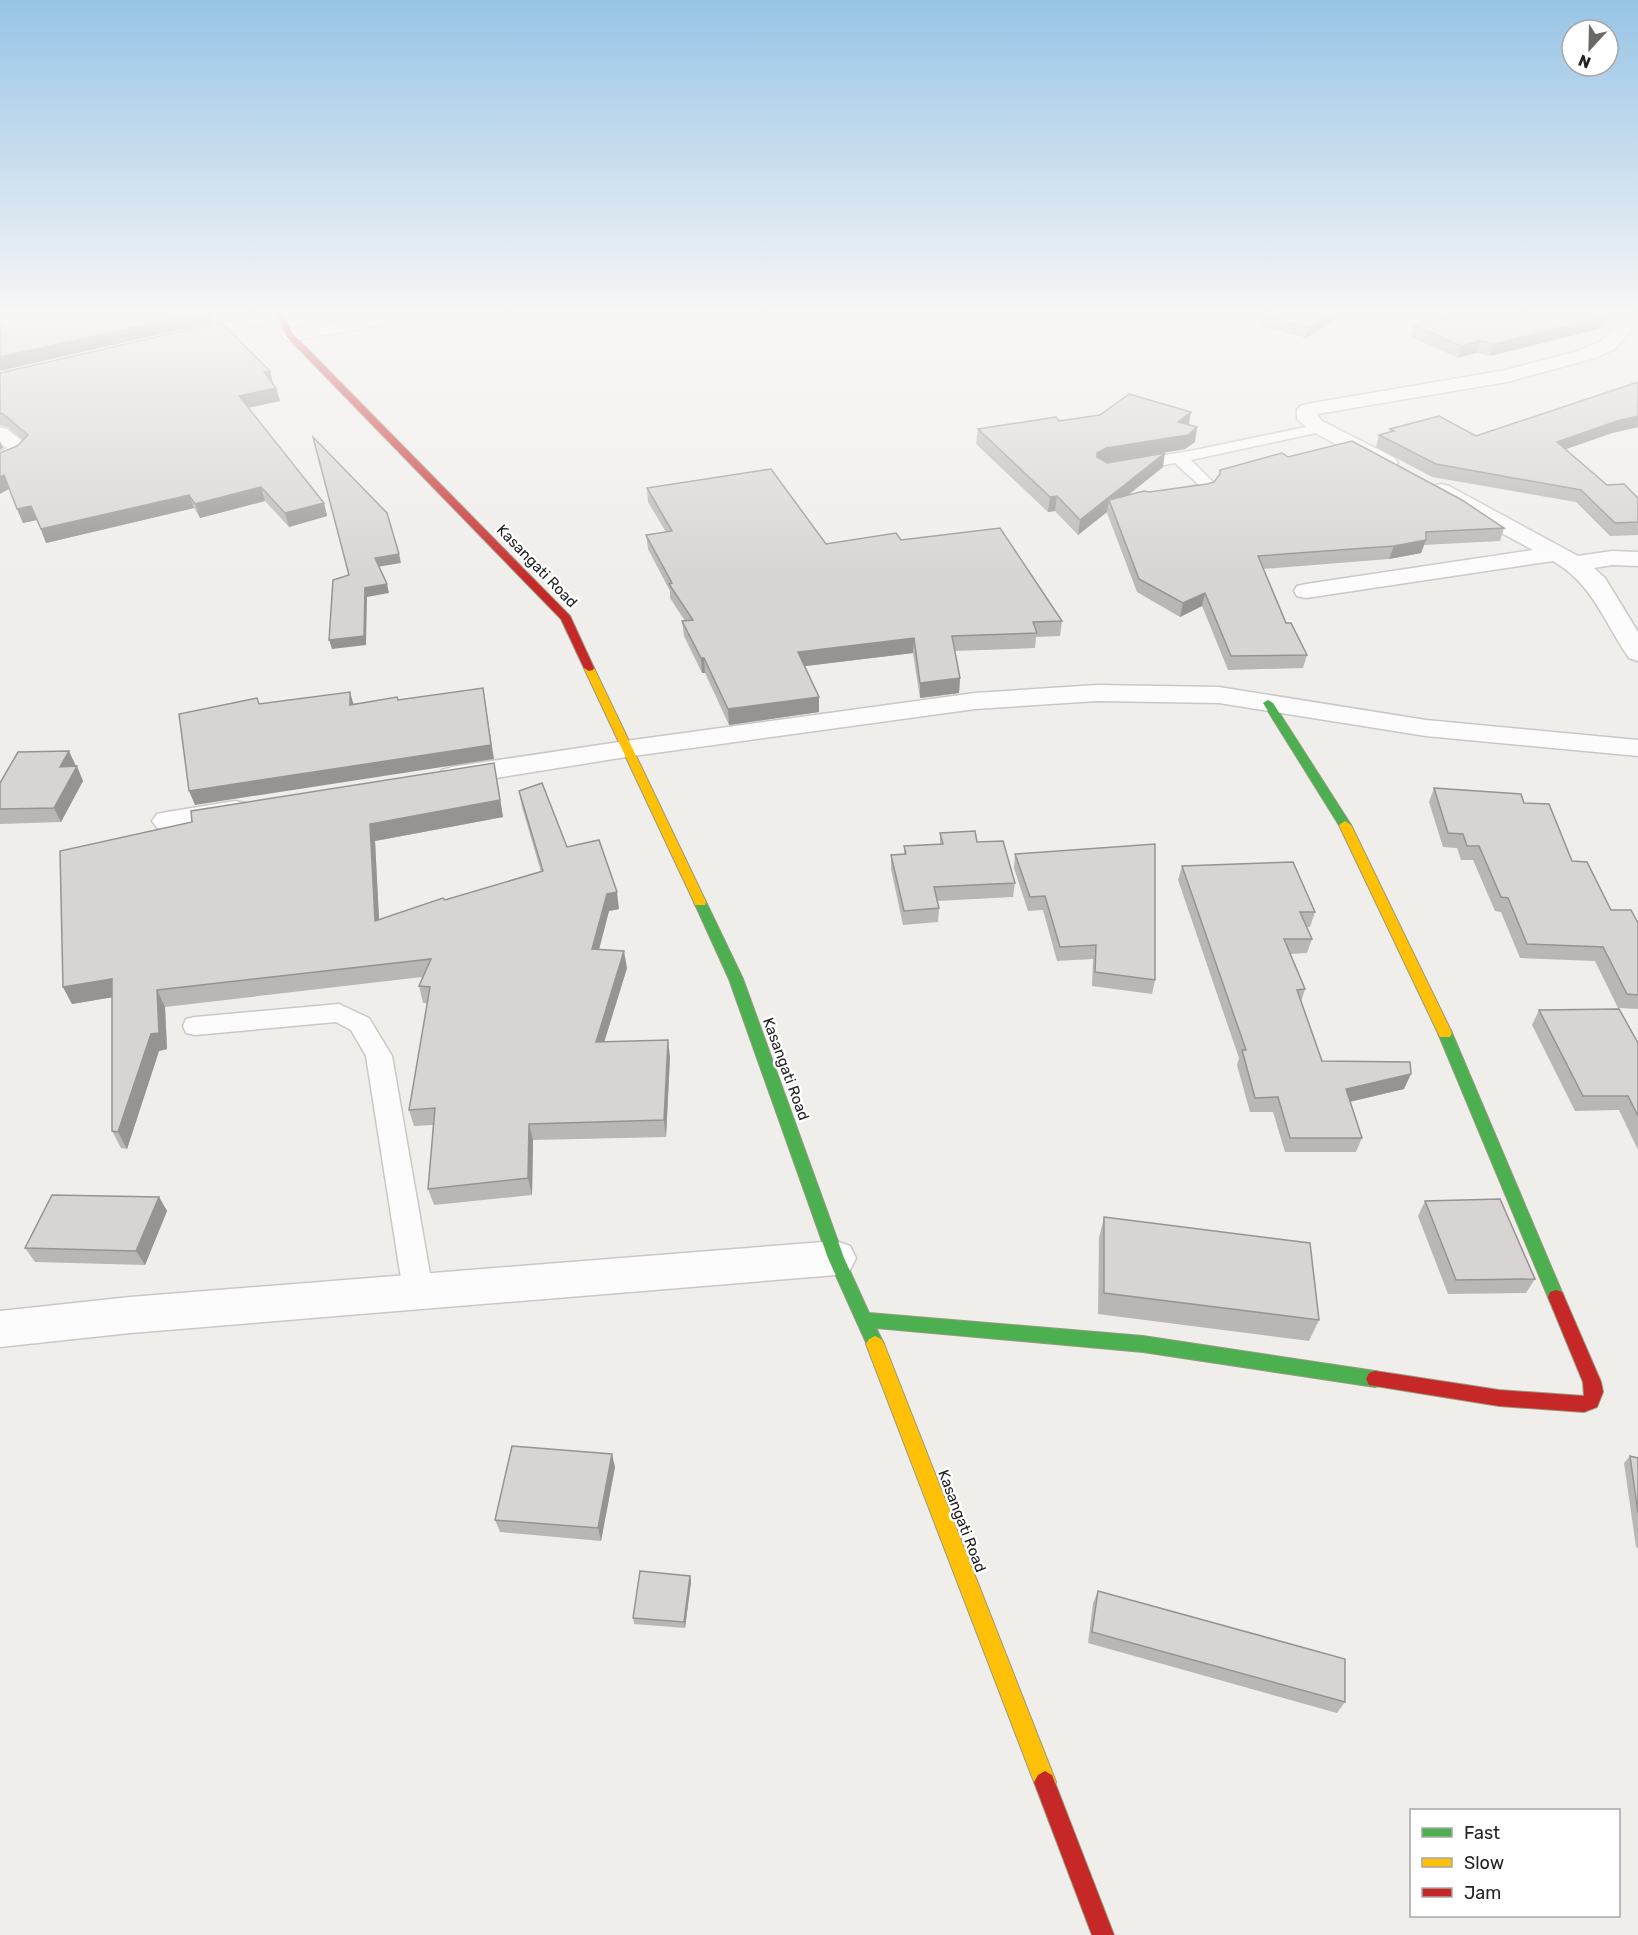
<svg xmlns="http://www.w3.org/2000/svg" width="1638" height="1935" font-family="Rubik,sans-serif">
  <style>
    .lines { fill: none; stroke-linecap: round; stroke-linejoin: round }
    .lane-casing { stroke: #c9c8c7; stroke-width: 3 }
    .street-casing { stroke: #c9c8c7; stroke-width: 3 }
    .fast-casing { stroke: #999a82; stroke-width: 2 }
    .slow-casing { stroke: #999a82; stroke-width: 2 }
    .jam-casing { stroke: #999a82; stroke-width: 2 }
    .lane { fill: #fdfcfc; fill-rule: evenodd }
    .street { fill: #fdfcfc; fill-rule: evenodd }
    .fast { fill: #4caf50; fill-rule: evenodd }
    .slow { fill: #ffc107; fill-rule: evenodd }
    .jam { fill: #c62828; fill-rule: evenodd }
    .wall { fill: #b9b6b5 }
    .shaded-wall { fill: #969493 }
    .building { fill: #d7d4d2; stroke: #969493; stroke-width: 1.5 }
    .labels { text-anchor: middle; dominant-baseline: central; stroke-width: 5; stroke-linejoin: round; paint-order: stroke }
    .street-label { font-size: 15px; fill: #222; stroke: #fff }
  </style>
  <rect width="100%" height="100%" fill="#f0eeeb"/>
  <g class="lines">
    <defs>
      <g id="lane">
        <polygon points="1320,424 1325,425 1327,428 1325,431 1191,460 1216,485 1210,493 1180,498 1174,496 1172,493 1174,490 1199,485 1175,463 1131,471 1123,466 1131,461 1195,450"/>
        <polygon points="339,1004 369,1018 392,1056 433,1291 428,1300 418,1304 408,1300 403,1291 366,1056 351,1030 336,1022 195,1035 186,1033 183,1026 186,1019 195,1017"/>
      </g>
      <g id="street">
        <polygon points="269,312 288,312 290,314 287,318 184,343 177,341 175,337 177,333"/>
        <polygon points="398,312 436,312 433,316 427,317 290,341 284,339 281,335 284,331 290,329"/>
        <polygon points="1623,312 1638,312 1638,321 1615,349 1595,358 1507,382 1317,414 1322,421 1395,458 1398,463 1395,468 1387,469 1379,468 1308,429 1297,419 1297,410 1300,406 1307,404 1506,370 1581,350 1601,341 1620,320"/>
        <path d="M 0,427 L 7,429 L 31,448 C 25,457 11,465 0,465 L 0,452 L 7,448 L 0,443 Z"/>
        <path d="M 1441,484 L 1449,486 L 1578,556 L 1612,551 L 1638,552 L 1638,566 L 1612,565 L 1594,568 L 1605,578 L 1638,632 L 1638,661 L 1629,658 C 1604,622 1593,584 1553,561 L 1306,598 L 1297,596 L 1294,591 L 1297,586 L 1306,584 L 1533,550 L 1433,496 L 1430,491 L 1433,486 Z"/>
        <polygon points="1097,685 1219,687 1426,720 1638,740 1638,756 1426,736 1219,703 1097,701 975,709 626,757 452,785 442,782 438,776 442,770 452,767 626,741 975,693"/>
        <polygon points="235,801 245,803 250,810 245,817 167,830 157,828 152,821 157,814 167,812"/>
        <polygon points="836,1241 850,1246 856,1258 850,1270 836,1275 130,1333 0,1347 0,1311 130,1297"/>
      </g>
      <g id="fast">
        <polygon points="1268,700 1273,703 1351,825 1349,828 1341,828 1339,825 1263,703"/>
        <polygon points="700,898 706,902 743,979 844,1258 869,1313 1143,1336 1375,1371 1381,1373 1384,1379 1381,1385 1375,1387 1143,1352 876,1328 884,1344 881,1349 875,1352 869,1349 828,1258 729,979 694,902"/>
        <polygon points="1445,1028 1450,1029 1452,1033 1564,1297 1562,1302 1556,1304 1550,1302 1548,1297 1438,1033 1440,1029"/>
      </g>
      <g id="slow">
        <polygon points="589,665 594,668 706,902 705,905 695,905 694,902 584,668"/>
        <polygon points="1345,821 1351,825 1452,1033 1450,1037 1440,1037 1438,1033 1339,825"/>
        <polygon points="875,1336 881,1339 884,1344 1056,1782 1052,1789 1045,1793 1038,1789 1034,1782 866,1344 869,1339"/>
      </g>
      <g id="jam">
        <polygon points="275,312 281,312 293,334 570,616 594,668 593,670 589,671 584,668 561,619 287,337"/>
        <polygon points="1556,1290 1562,1292 1601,1382 1603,1392 1597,1407 1584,1412 1499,1406 1369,1385 1366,1379 1369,1373 1375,1371 1499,1390 1584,1396 1583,1382 1548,1297 1550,1292"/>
        <polygon points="1045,1771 1052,1775 1114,1935 1092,1935 1034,1782 1038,1775"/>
      </g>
    </defs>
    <use href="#lane" class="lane-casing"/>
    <use href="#street" class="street-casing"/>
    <use href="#fast" class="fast-casing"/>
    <use href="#slow" class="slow-casing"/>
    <use href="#jam" class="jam-casing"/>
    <use href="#lane" class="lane"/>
    <use href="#street" class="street"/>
    <use href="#fast" class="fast"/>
    <use href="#slow" class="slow"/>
    <use href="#jam" class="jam"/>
  </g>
  <g class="wall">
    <polygon points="1347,312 1306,338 1260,326 1262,316"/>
    <polygon points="1356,312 1368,312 1364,315"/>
    <polygon points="1606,317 1602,328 1490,356 1476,353 1458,358 1411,337 1414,325"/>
    <polygon points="0,373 273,384 276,388 280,401 248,408 324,503 327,516 289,527 265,501 200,518 194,508 46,543 37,520 23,523 9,489 17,446 23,440 8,427 0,425"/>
    <polygon points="1638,382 1638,427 1612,433 1566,449 1607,485 1638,498 1638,535 1610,536 1576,502 1432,477 1376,447 1379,435 1389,432 1390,429 1476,436"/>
    <polygon points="1191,412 1189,425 1195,442 1185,449 1106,462 1163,467 1128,495 1207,484 1214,482 1219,476 1220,470 1288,457 1504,528 1500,541 1424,545 1421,553 1389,559 1263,569 1286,623 1307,655 1303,668 1228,670 1202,606 1180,617 1137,592 1107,513 1107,512 1078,535 1055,511 1048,512 976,444 978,429 1059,421"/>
    <polygon points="647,488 826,544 901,540 1062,621 1060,636 1036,637 1035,648 955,651 960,678 959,693 920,698 913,653 805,666 819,712 729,725 705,673 702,673 684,636 682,621 685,621 670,598 670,591 648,549 646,535 666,532 648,502"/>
    <polygon points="75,766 83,781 61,822 0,824 0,783 76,766"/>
    <polygon points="497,780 503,817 375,841 379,920 541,872 522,807 519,791 619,909 609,911 599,949 627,968 604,1042 670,1057 666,1137 533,1140 532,1195 434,1205 428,1189 433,1125 414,1126 409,1110 428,1003 423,1003 419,986 422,977 165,1007 167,1049 159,1051 127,1149 121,1148 112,1131 112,997 72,1004 63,987"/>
    <polygon points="1434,788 1524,803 1611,910 1638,923 1638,1009 1618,1008 1595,961 1520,958 1501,912 1495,911 1473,860 1461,860 1457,848 1443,847 1429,802"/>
    <polygon points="940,833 977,842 1015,883 1013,897 937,901 939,908 938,922 903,925 891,869 891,855 904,854 904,846 940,844"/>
    <polygon points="1015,854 1155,980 1152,994 1092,986 1093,959 1057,961 1043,910 1028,911 1014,868"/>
    <polygon points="1182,866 1315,912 1310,927 1306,927 1312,939 1307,953 1290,954 1305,989 1301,1002 1322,1061 1404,1089 1350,1102 1362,1138 1356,1152 1285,1152 1273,1112 1250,1112 1237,1065 1239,1058 1178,880"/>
    <polygon points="1539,1010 1638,1043 1638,1150 1619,1110 1575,1111 1532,1025"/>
    <polygon points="159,1197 167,1211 145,1265 35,1262 25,1248"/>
    <polygon points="1425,1201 1535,1279 1526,1293 1448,1294 1418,1216"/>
    <polygon points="1104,1217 1319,1320 1309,1341 1098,1314 1099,1238"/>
    <polygon points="1630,1456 1638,1458 1638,1548 1636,1547 1624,1463"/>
    <polygon points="615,1467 601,1541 500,1532 495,1520"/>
    <polygon points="690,1576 691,1582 685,1628 634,1624 633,1618"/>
    <polygon points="1098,1591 1345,1702 1337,1713 1088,1643 1093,1603"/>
  </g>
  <g class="shaded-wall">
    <polygon points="203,312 210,312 213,322 0,371 0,357"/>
    <polygon points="344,312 396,312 345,318"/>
    <polygon points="1334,312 1347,312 1306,338 1308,328"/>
    <polygon points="1606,317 1602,328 1490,356 1494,344"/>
    <polygon points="1480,341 1476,353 1458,358 1461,346"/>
    <polygon points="270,371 273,384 264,372"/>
    <polygon points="276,388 280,401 242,409 239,396"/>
    <polygon points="1191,412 1188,426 1178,422"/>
    <polygon points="1638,416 1638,427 1612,433 1552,454 1557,442 1617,421"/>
    <polygon points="1197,427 1195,442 1185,449 1104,463 1095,468 1097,453 1106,448"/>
    <polygon points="0,441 3,448 0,450"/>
    <polygon points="1165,453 1163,467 1112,508 1109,500 1107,512 1078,535 1080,520"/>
    <polygon points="4,475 9,489 0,494 0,477"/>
    <polygon points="261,487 265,501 200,518 195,504"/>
    <polygon points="189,495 194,508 46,543 41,529"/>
    <polygon points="1057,496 1055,511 1048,512 1050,497"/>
    <polygon points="324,503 327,516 289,527 285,513"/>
    <polygon points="31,506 37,520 23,523 17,509"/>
    <polygon points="1426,540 1421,553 1389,559 1394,546"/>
    <polygon points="399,554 401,563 377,567 375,558"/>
    <polygon points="387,584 389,593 367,597 366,645 332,649 329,640 365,588"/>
    <polygon points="1205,593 1202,606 1180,617 1183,603"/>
    <polygon points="914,638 913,653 798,667 798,652"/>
    <polygon points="701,658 704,658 705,673 702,673"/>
    <polygon points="960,678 959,693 920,698 920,683"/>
    <polygon points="483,688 494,759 195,805 189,791"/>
    <polygon points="350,692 354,706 350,705"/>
    <polygon points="819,697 819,712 729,725 728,709"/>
    <polygon points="69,751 76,766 67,782 60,767"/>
    <polygon points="494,763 503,817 375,841 380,938 375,921 370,824"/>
    <polygon points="77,766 83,781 61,822 54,808"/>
    <polygon points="617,892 619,909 609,911 595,965 592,949 607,894"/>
    <polygon points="624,951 627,968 599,1059 596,1042"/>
    <polygon points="112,979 120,996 72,1004 63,987"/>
    <polygon points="157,990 165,1007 167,1049 159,1051 127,1149 118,1132"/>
    <polygon points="668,1040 670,1057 666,1137 664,1120"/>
    <polygon points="1411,1074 1404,1089 1340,1104 1346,1089"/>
    <polygon points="529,1124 533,1140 532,1195 528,1178"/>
    <polygon points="159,1197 167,1211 145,1265 136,1251"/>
    <polygon points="612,1454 615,1467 601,1541 598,1528"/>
    <polygon points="690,1576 691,1582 685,1628 684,1622"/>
  </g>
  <g class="building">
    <polygon points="0,312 203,312 0,357"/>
    <polygon points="1269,312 1334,312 1308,328 1262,316"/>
    <polygon points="1472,312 1594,312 1606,317 1494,344 1480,341 1461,346 1414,325"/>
    <polygon points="221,322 270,371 264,372 276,388 239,396 324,503 285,513 261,487 195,504 189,495 41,529 31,506 17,509 4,475 0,477 0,453 17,446 28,435 3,414 0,413 0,373"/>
    <polygon points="1638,382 1638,416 1617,421 1557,442 1607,485 1624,484 1638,498 1638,522 1615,523 1581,490 1436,464 1379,435 1394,431 1390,429 1439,416 1476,436"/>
    <polygon points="1129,394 1191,412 1178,422 1197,427 1188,435 1106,448 1097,453 1097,457 1107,463 1165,453 1080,520 1057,496 1050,497 978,429 1056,417 1059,421 1100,415"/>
    <polygon points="313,437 387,513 399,554 375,558 387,584 365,588 364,636 329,640 333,580 349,575"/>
    <polygon points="1352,441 1462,500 1504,528 1426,532 1426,540 1394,546 1258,556 1286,623 1291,623 1307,655 1231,656 1205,593 1183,603 1139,579 1109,500 1144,491 1149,492 1207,484 1214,482 1220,474 1220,470 1282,453 1288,457"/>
    <polygon points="771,469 826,544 896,533 901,540 1000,528 1062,621 1033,622 1037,633 952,636 960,678 920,683 914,638 798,652 819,697 728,709 704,658 701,658 682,621 693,620 669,584 672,583 646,535 672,531 647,488"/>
    <polygon points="483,688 491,745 189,791 179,714 257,698 259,704 350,692 350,705 397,697 398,700"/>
    <polygon points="69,751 60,767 77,766 54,808 0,809 0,783 18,752"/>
    <polygon points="494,763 500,800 370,824 375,921 443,898 445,900 543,871 519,791 542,783 567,847 599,840 617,892 607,894 592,949 624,951 596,1042 668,1040 664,1120 529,1124 528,1178 428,1189 435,1108 409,1110 430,987 419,986 431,959 157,990 159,1033 151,1034 118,1132 112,1131 112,979 63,987 60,851 192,822 191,811"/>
    <polygon points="1434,788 1521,794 1524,803 1549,804 1572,861 1587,862 1611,910 1631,910 1638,923 1638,995 1627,994 1603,947 1527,944 1508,898 1501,897 1479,846 1467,846 1463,834 1448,833"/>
    <polygon points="975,831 977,842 1003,841 1015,883 934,887 939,908 904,911 891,855 906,854 904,846 943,844 940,833"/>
    <polygon points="1155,844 1155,980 1095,972 1096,945 1060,947 1045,896 1030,897 1015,854"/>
    <polygon points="1293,862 1315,912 1300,912 1312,939 1284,939 1305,989 1297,990 1322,1061 1410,1062 1411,1074 1346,1089 1362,1138 1290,1138 1278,1097 1255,1098 1242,1050 1246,1050 1182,866"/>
    <polygon points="1619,1009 1638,1043 1638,1116 1628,1096 1583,1096 1539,1010"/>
    <polygon points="52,1195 159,1197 136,1251 25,1248"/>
    <polygon points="1500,1199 1535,1279 1456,1280 1425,1201"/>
    <polygon points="1104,1217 1310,1243 1319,1320 1104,1293"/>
    <polygon points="512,1446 612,1454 598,1528 495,1520"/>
    <polygon points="1630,1456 1638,1458 1638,1513"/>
    <polygon points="640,1571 690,1576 684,1622 633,1618"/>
    <polygon points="1098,1591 1345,1659 1345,1702 1092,1632"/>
  </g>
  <linearGradient id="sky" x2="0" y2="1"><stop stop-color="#97c4e6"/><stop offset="0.54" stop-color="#f8f7f6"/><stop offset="1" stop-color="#f8f7f6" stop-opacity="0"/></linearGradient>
  <rect width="1638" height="582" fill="url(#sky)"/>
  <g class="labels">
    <g class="street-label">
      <text transform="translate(537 566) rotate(46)">Kasangati Road</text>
      <text transform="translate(786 1069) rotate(70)">Kasangati Road</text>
      <text transform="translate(962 1521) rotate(69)">Kasangati Road</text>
    </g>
  </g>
  <rect x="1410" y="1809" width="210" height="108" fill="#ffffff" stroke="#a7a7a7" stroke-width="1.5"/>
  <rect x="1422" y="1828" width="30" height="9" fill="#4caf50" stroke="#a7a7a7" stroke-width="1.5"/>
  <text x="1464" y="1839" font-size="18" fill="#222222">Fast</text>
  <rect x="1422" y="1858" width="30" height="9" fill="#ffc107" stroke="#a7a7a7" stroke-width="1.5"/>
  <text x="1464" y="1869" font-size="18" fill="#222222">Slow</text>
  <rect x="1422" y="1888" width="30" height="9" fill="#c62828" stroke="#a7a7a7" stroke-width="1.5"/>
  <text x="1464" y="1899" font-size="18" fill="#222222">Jam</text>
  <g transform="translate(1590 48) rotate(202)"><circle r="28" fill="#ffffff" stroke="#a7a7a7" stroke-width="1.5"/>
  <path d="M0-4.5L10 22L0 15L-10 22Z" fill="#6a6968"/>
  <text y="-9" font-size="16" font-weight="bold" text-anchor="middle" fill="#222222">N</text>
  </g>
</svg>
